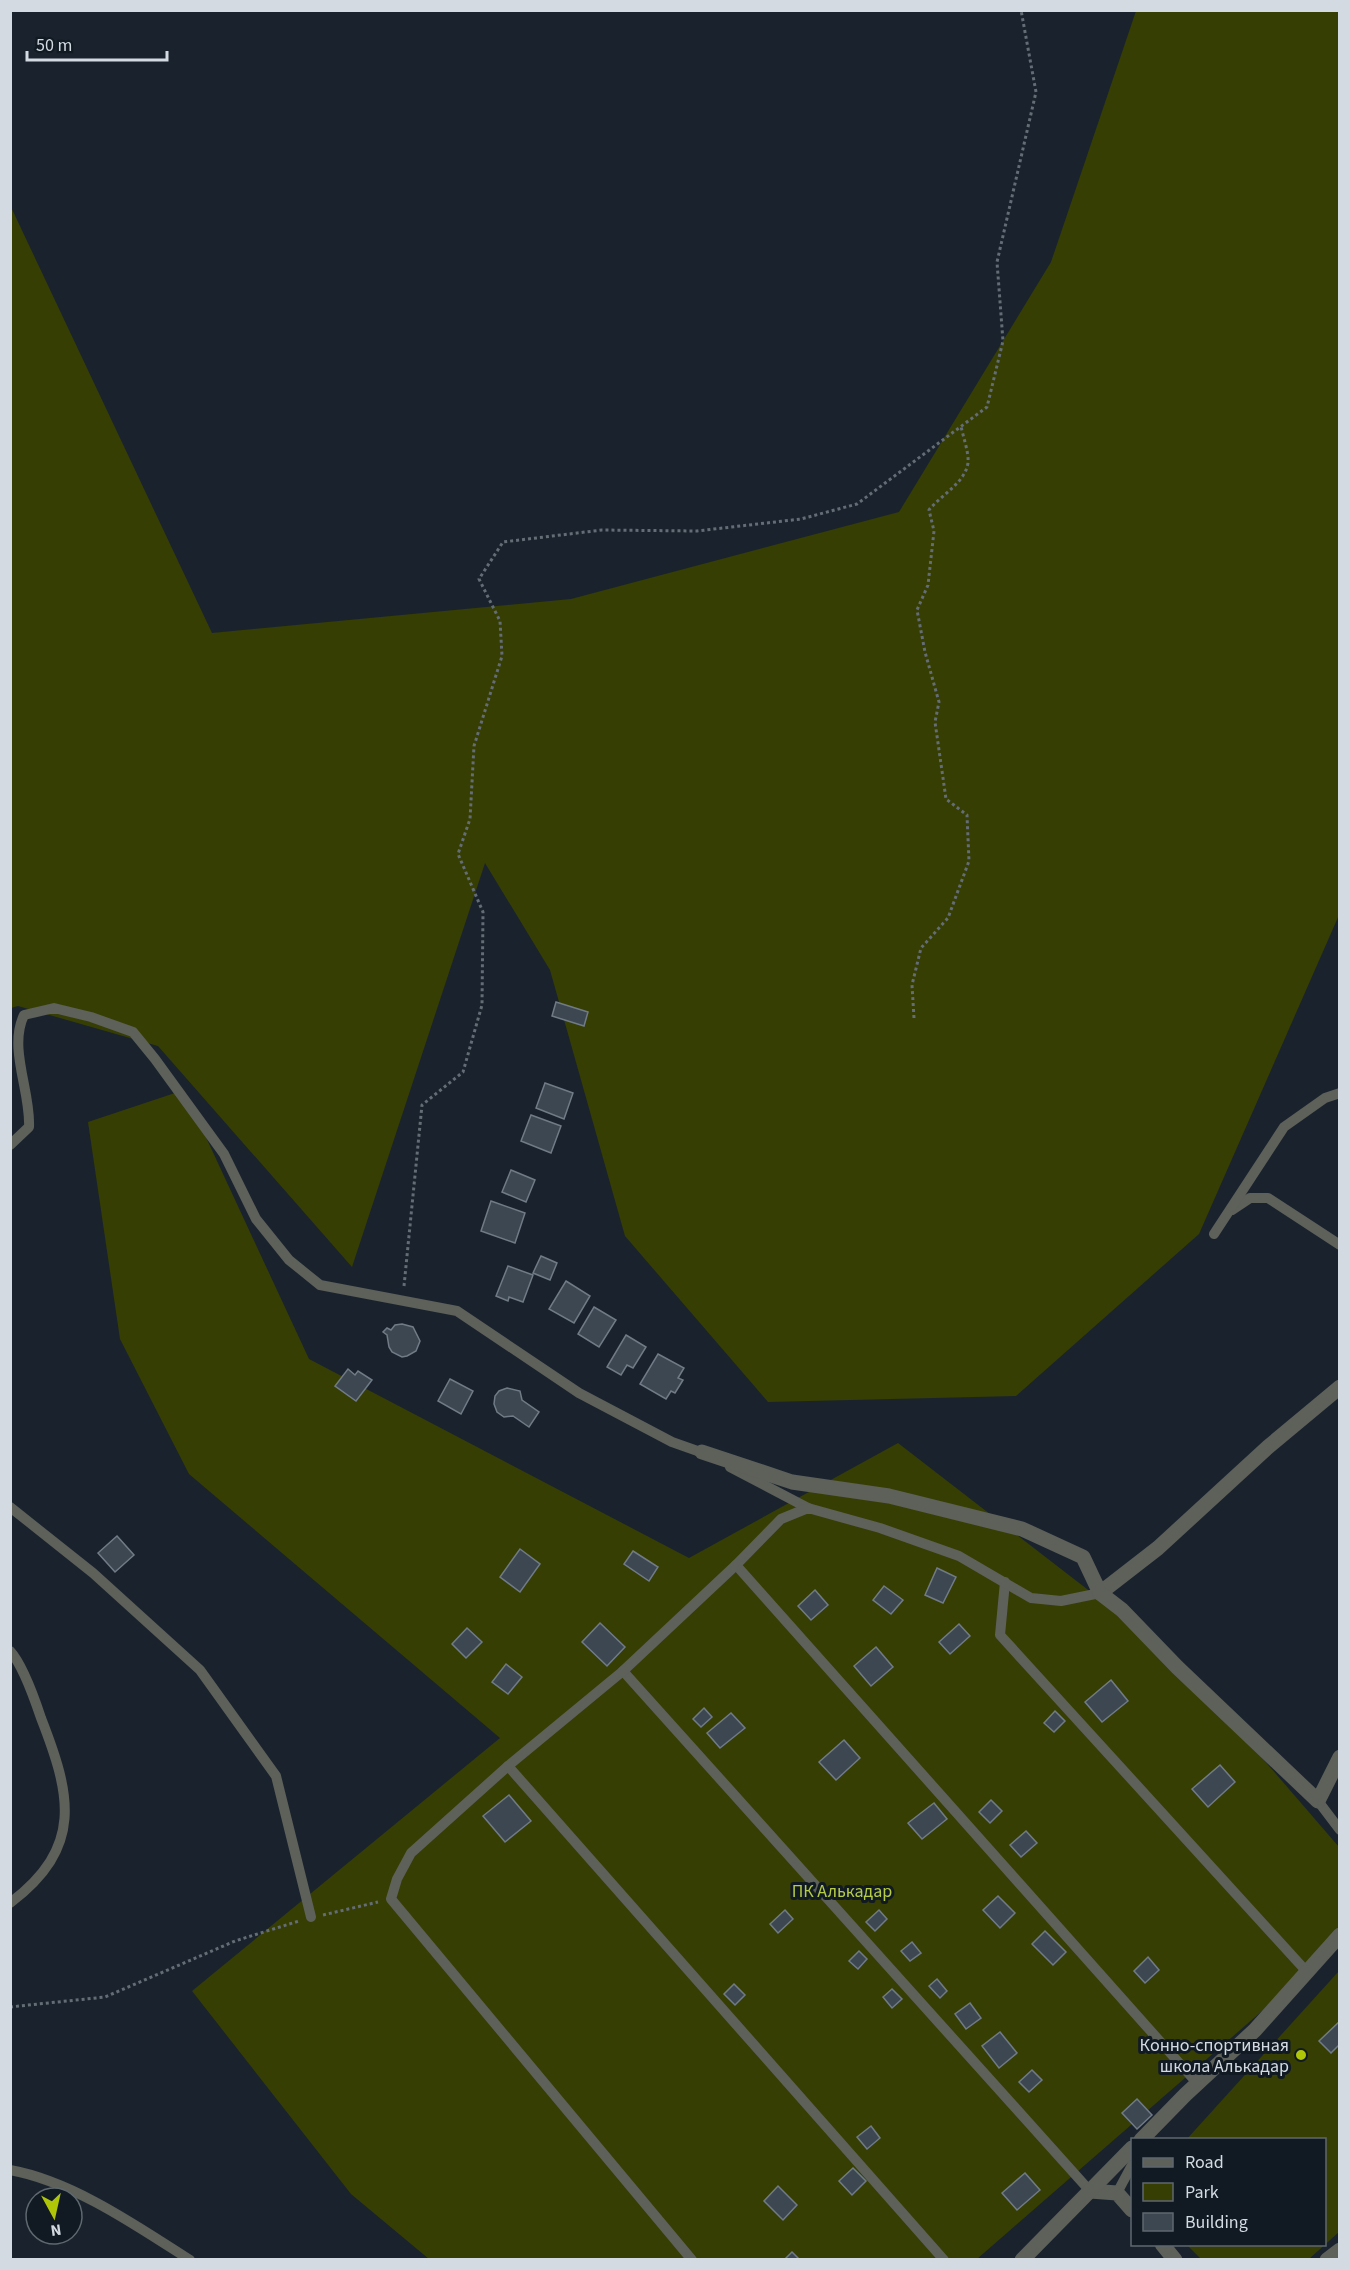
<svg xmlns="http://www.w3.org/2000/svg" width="1350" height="2270" font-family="'Source Sans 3',sans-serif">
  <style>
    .green { fill: #363e03 }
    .building { fill: #3d4751; stroke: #707b87; stroke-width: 1.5 }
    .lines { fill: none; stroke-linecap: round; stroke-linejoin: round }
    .path { stroke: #646c75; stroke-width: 3; stroke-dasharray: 3 3; stroke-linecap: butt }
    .lane { stroke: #5e605a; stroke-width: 10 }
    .street { stroke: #5e605a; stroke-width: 15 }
    .poi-dot { fill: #afc508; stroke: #111a23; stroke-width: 2 }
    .labels { text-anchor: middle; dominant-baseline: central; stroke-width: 6; stroke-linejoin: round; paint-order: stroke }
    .park-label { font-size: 18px; fill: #b6cc44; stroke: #111a23 }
    .poi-label { font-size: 18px; fill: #d4dae1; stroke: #111a23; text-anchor: end }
  </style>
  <rect width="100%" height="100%" fill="#1a232d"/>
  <g class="green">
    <polygon points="1136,11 1339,11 1339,915 1199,1234 1016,1396 768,1402 625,1236 550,970 485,863 352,1267 158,1046 18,1006 11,1008 10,205 212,633 571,599 899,512 1051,262"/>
    <polygon points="184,1090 309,1359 689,1558 898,1443 1175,1657 1339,1847 1339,1944 977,2259 429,2259 351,2194 192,1991 500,1738 189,1474 120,1339 88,1122"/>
    <polygon points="1339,1971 1339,2232 1309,2259 1201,2259 1187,2245 1324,2244 1324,2140 1186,2140"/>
  </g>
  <g class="building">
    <polygon points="556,1002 588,1012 584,1026 552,1016"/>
    <polygon points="545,1083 573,1093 564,1119 536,1108"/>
    <polygon points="531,1115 561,1126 551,1153 521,1141"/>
    <polygon points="511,1170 535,1180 526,1202 502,1192"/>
    <polygon points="491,1201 525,1213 515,1243 481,1231"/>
    <polygon points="541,1256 557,1263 550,1280 533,1273"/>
    <polygon points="508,1266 533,1275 523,1302 509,1297 508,1301 496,1296"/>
    <polygon points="566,1281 590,1296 574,1323 549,1309"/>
    <polygon points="594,1307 616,1320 599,1347 578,1334"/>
    <polygon points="402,1324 413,1327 420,1341 416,1351 407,1356 402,1357 392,1352 389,1347 387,1335 383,1332 387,1328 391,1330 395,1325"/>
    <polygon points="626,1335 646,1347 633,1368 627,1365 621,1375 607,1367"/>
    <polygon points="658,1354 684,1368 678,1378 683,1380 675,1393 671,1391 666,1399 640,1384"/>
    <polygon points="348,1369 355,1375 358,1371 372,1380 356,1401 335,1386"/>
    <polygon points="450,1379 473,1391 461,1414 438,1401"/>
    <polygon points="507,1388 520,1391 522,1400 539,1412 529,1427 513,1416 504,1417 497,1412 494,1404 495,1396 499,1391"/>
    <polygon points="117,1536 134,1555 115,1572 98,1553"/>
    <polygon points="520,1549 540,1564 520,1592 500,1577"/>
    <polygon points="633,1551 658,1567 649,1581 624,1564"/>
    <polygon points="937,1568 956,1577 943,1603 925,1595"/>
    <polygon points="884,1586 903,1600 891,1614 873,1600"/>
    <polygon points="815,1590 828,1605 811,1620 798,1606"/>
    <polygon points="600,1623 625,1647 607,1666 582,1642"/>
    <polygon points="959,1624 970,1636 950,1654 939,1642"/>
    <polygon points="467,1628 482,1642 466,1658 452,1644"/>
    <polygon points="876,1647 893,1667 871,1686 854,1666"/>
    <polygon points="506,1664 522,1677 508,1694 492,1682"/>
    <polygon points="1111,1680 1128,1701 1102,1722 1085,1702"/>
    <polygon points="704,1708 712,1717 701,1727 693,1719"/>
    <polygon points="1055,1711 1065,1721 1054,1732 1044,1723"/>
    <polygon points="731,1713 745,1728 720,1748 707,1733"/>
    <polygon points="844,1740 860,1758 836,1780 819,1762"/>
    <polygon points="1220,1765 1235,1782 1208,1807 1192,1789"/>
    <polygon points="509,1795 531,1821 505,1842 483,1816"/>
    <polygon points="991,1800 1002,1811 990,1823 979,1812"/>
    <polygon points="934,1803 947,1819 922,1839 908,1823"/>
    <polygon points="1026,1831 1037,1843 1021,1857 1010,1845"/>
    <polygon points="998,1896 1015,1913 1000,1928 983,1910"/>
    <polygon points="785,1910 793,1919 778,1933 770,1924"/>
    <polygon points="879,1910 887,1919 875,1931 866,1922"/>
    <polygon points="1045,1931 1066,1952 1053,1965 1032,1944"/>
    <polygon points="912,1942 921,1953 910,1961 901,1951"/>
    <polygon points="859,1951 867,1959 858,1969 849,1961"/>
    <polygon points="1148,1957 1159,1970 1145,1983 1134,1971"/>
    <polygon points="937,1979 947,1991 940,1998 929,1986"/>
    <polygon points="734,1984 745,1995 735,2005 724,1994"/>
    <polygon points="892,1989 902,1999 892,2008 883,1997"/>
    <polygon points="970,2003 981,2018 966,2029 955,2014"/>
    <polygon points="1340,2021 1340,2044 1331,2053 1319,2041"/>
    <polygon points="1000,2032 1017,2053 999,2068 982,2046"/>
    <polygon points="1032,2070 1042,2080 1029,2092 1019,2082"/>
    <polygon points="1137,2099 1152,2115 1137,2129 1122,2113"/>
    <polygon points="871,2126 880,2138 867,2149 857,2137"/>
    <polygon points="853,2168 866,2181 852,2195 839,2181"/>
    <polygon points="1025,2173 1040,2190 1017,2210 1002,2193"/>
    <polygon points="778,2186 797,2205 783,2220 764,2201"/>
    <polygon points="792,2252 800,2260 784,2260"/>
  </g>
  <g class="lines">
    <g class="path">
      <path d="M 914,1018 L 912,985 L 921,948 L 948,918 L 969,861 L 967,815 L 946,799 L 935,722 L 939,702 L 925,652 L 917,610 L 928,585 L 934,531 L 929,510 C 941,495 965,483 968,463 C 969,452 963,437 961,426"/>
      <polyline points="404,1286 422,1105 463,1072 482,1005 483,912 458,854 470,819 474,746 502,656 500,621 479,579 503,542 602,530 697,531 801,519 857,504 987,407 1003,341 997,262 1036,92 1021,10"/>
      <polyline points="323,1915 378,1902"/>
      <polyline points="10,2007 105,1997 235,1941 299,1921"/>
    </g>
    <g class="lane">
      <path d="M 10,1145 L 29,1127 C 31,1092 8,1048 24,1015 L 54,1008 L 91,1017 L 133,1032 L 155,1059 L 224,1154 L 256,1219 L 289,1260 L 320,1285 L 457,1311 L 579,1393 L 672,1442 L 706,1454"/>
      <polyline points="1232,1210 1250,1198 1268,1198 1340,1245"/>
      <polyline points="1214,1234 1284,1127 1325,1098 1340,1093"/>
      <polyline points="730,1467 808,1508"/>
      <polyline points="10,1507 93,1573 200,1670 276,1776 311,1917"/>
      <polyline points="736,1565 1197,2083"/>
      <polyline points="1005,1582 1000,1635 1307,1972"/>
      <path d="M 10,1651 C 22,1664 35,1700 41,1718 C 71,1795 84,1847 10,1903"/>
      <polyline points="623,1671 1090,2191"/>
      <polyline points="508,1766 944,2260"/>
      <polyline points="1318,1801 1340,1830"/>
      <path d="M 10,2170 C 72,2181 137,2226 190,2260"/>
      <polyline points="1117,2193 1132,2165"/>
      <polyline points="692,2260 391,1899 397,1879 411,1853 508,1766 623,1671 736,1565 781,1519 808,1508 880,1528 959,1556 1031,1598 1061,1601 1100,1593"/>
    </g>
    <g class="street">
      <polyline points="702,1452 792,1482 889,1496 1022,1529 1083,1557 1100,1593 1158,1548 1268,1447 1340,1387"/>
      <polyline points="1100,1593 1122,1610 1177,1667 1318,1801 1340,1757"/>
      <polyline points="1141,2140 1185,2095 1255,2030 1340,1935"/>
      <polyline points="1090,2191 1117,2193 1132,2210"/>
      <polyline points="1162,2244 1175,2260"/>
      <polyline points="1022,2260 1132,2148"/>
      <polyline points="1327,2260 1340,2250"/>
    </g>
  </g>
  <circle class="poi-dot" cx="1301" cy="2055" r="6"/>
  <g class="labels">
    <g class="park-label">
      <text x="842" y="1891">ПК Алькадар</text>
    </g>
    <g class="poi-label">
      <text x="1289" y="2045">Конно-спортивная<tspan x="1289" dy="21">школа Алькадар</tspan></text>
    </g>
  </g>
  <rect width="1350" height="2270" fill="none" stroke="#d4dae1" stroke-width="24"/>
  <rect x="1131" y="2138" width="195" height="108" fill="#111a23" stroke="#5f676f" stroke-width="1.5"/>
  <rect x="1143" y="2158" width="30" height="9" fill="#5e605a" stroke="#5f676f" stroke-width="1.5"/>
  <text x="1185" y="2168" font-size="18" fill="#d4dae1">Road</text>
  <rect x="1143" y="2183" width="30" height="18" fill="#363e03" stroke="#5f676f" stroke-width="1.5"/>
  <text x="1185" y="2198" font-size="18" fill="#d4dae1">Park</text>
  <rect x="1143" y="2213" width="30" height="18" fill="#3d4751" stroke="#5f676f" stroke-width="1.5"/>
  <text x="1185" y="2228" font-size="18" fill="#d4dae1">Building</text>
  <g transform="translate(54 2216) rotate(172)"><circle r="28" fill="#111a23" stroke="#5f676f" stroke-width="1.5"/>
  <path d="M0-4.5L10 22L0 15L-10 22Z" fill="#afc508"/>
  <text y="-9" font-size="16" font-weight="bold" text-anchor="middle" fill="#d4dae1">N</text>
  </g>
  <path d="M27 51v9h140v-9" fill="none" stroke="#d4dae1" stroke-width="3"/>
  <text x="36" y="51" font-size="18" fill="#d4dae1" stroke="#111a23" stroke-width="4.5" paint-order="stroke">50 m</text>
</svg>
